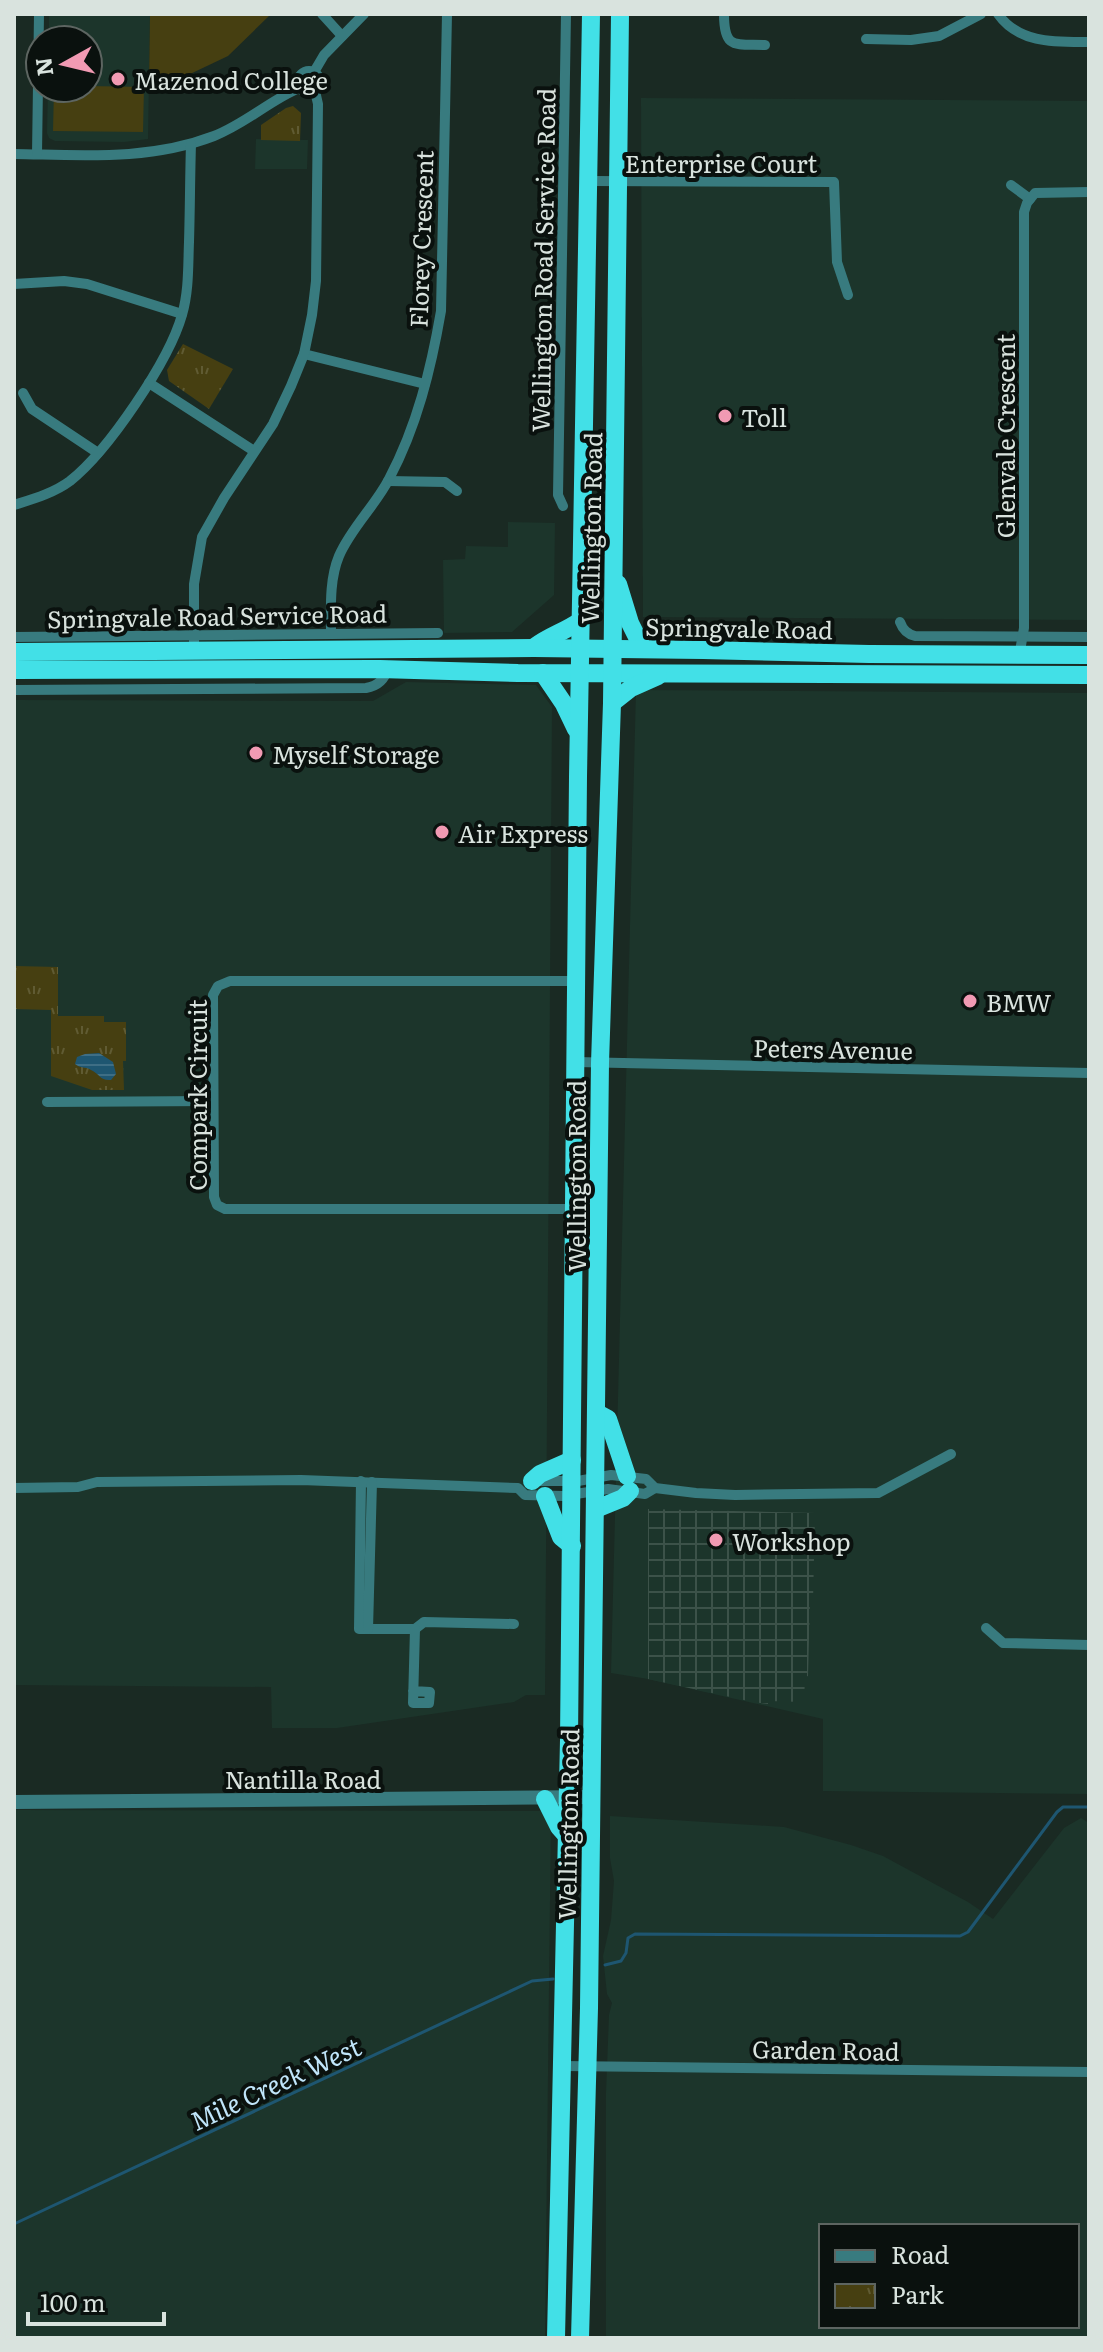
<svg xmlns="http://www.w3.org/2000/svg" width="1103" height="2352" font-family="Literata,serif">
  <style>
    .built { fill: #1c352b; fill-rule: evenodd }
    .industrial { fill: url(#industrial-grid) }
    .grass { fill: #463f11 }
    .park { fill: url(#park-tufts) }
    .water { fill: url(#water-rules) }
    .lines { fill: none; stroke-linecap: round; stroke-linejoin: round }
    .stream { stroke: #1e5671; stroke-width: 3 }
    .minor { stroke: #387b7f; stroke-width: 10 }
    .tertiary { stroke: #387b7f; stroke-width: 14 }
    .trunk { stroke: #42e0e7; stroke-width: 18 }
    .poi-dot { fill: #f19ab3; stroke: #0a110e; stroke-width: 3 }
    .labels { text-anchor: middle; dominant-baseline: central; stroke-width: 8; stroke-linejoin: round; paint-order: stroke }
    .poi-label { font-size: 24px; fill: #d9e3de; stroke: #0a110e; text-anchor: start }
    .street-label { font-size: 24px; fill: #d9e3de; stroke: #0a110e }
    .water-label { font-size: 26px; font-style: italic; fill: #c0e5fa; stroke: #0a110e }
  </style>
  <defs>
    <pattern id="industrial-grid" width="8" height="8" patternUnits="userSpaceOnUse" patternTransform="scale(2)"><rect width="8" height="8" fill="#1c352b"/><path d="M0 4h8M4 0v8" fill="none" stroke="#3c5249"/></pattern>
    <pattern id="park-tufts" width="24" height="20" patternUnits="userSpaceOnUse" patternTransform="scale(2)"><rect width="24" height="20" fill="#463f11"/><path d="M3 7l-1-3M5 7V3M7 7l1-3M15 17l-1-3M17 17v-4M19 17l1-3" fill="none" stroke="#605b33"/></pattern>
    <pattern id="water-rules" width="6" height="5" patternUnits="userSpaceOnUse" patternTransform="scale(2)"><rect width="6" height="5" fill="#1e5671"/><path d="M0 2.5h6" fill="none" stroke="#3e6e85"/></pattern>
  </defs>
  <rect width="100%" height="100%" fill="#1a2a23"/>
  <g class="built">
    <polygon points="49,14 150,14 148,139 124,142 55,141 49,138 47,133 48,88 88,88 88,40 49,40"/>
    <polygon points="641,98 1089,101 1089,620 643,617"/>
    <polygon points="256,139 308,140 307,169 255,169"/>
    <polygon points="508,522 555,523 554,595 512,632 444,633 443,560 465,559 466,546 508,547"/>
    <polygon points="406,682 536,685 552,707 545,1695 526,1695 514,1702 337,1728 272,1728 271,1687 14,1685 14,700 373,701"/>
    <polygon points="636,690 1089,693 1089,1794 823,1791 823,1719 648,1679 611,1673"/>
    <polygon points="14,1810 551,1811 545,2338 14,2338"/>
    <path d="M 610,1816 L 784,1827 L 851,1845 L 883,1856 L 968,1902 L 993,1919 L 1064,1828 L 1081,1818 L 1089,1823 L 1089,2338 L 606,2338 L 606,2093 L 609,2015 L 612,2003 L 607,1994 L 603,1956 L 611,1920 L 614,1881 L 610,1858 ZM 821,2226 L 1077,2226 L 1077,2326 L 821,2326 Z"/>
  </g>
  <polygon class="industrial" points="648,1509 815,1513 813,1601 810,1601 808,1676 805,1677 804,1702 768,1701 768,1704 753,1702 648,1679"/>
  <g class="grass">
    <polygon points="150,14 271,14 228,56 188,75 149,82"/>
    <polygon points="88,86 144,87 143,132 53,131 54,88 88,88"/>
  </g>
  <g class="park">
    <polygon points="293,106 301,113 300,141 261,140 261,125 286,108"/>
    <polygon points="183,344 233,369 209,409 169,381 167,370"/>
    <polygon points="14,966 58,967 58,1016 104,1016 104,1022 126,1022 126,1061 123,1061 124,1090 92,1090 51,1076 51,1010 14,1009"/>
  </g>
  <path class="water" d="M 99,1053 L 113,1062 L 116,1074 L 111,1080 C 100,1081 100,1074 91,1070 C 85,1066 81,1069 75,1064 L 77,1057 L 85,1054 Z"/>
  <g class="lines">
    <g class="stream">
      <polyline points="605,1965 621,1961 626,1953 628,1938 635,1934 960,1936 968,1932 1057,1812 1063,1807 1089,1807"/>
      <polyline points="14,2224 532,1981 553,1979"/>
    </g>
    <g class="minor">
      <polyline points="322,14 342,36"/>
      <path d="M 724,14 C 724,50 735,44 765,45"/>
      <path d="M 998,14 C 1019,44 1056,42 1089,42"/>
      <polyline points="866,39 911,40 939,36 981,14"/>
      <circle cx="309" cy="82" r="11"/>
      <polyline points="314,72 324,55 364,14"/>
      <path d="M 14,154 C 82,155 149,161 214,136 C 245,124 269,101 299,88"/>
      <polyline points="37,154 39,14"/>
      <polyline points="589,181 834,182 837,262 848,295"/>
      <polyline points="1011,185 1030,199"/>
      <polyline points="14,284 64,281 87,284 182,314"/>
      <polyline points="304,354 425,384"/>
      <polyline points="149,383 254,451"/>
      <polyline points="23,393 32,409 98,453"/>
      <polyline points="388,481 445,482 457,491"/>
      <path d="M 14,505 C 33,499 54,493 70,481 C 108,451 169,361 182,315 C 189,291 188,266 189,242 C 190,209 190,176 191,144"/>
      <polyline points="563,506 558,495 566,14"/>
      <path d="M 900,622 C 903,630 907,634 915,636 L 1089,637"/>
      <path d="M 331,634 C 331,609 329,580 339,556 C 351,528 375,506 389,479 C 417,426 431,369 441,311 L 447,14"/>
      <polyline points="14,637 438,633"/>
      <polyline points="194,652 194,584 202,537 224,498 273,424 291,386 304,354 312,315 316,281 318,104 315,91"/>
      <polyline points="1019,657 1024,628 1024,212 1027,203 1035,193 1089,192"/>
      <path d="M 14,690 L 366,688 C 378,686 385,679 388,668"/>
      <polyline points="576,1062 1089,1073"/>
      <polyline points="47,1102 212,1101"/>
      <polyline points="575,1209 225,1209 217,1205 214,1197 213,995 218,986 230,981 577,981"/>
      <polyline points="361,1481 359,1629 415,1629 424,1622 514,1624"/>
      <polyline points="534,1481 578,1481 611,1475 646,1479 655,1488 696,1493 735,1495 878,1493 951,1454"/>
      <polyline points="14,1488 78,1487 97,1482 301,1480 518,1488 525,1495 563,1496 608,1489 645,1494 655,1488"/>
      <polyline points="986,1628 1003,1643 1089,1645"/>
      <polyline points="368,1629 372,1482"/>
      <polyline points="413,1691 430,1692 429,1703 413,1703 415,1629"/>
      <polyline points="563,2066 1089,2072"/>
    </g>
    <polyline class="tertiary" points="14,1802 592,1797"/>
    <g class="trunk">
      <polyline points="618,584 630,623 643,649"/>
      <path d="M 536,646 C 549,636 566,631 580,621"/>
      <polyline points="14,652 534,648 703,650 869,654 1089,655"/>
      <polyline points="14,670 380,669 518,673 1089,675"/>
      <polyline points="543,673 564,704 576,729"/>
      <polyline points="612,703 631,688 658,676"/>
      <polyline points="597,1413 608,1419 627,1476"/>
      <polyline points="532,1481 540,1474 572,1460"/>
      <polyline points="545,1496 561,1537 572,1546"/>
      <polyline points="596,1509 623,1498 630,1491"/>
      <polyline points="545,1799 559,1827 567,1836"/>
      <polyline points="556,2338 569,1740 578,777 591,14"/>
      <polyline points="580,2338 589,2008 600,1063 612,703 620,14"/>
    </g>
  </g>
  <g class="poi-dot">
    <circle cx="118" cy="79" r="8"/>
    <circle cx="725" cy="416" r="8"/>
    <circle cx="256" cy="753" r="8"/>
    <circle cx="442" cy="832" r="8"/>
    <circle cx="970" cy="1001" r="8"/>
    <circle cx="716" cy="1540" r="8"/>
  </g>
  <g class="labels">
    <g class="poi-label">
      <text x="134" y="79">Mazenod College</text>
      <text x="741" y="416">Toll</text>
      <text x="272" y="753">Myself Storage</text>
      <text x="458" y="832">Air Express</text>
      <text x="986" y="1001">BMW</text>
      <text x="732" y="1540">Workshop</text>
    </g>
    <g class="street-label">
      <text x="721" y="162">Enterprise Court</text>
      <text transform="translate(420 239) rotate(-88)">Florey Crescent</text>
      <text transform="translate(542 260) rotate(-89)">Wellington Road Service Road</text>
      <text transform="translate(1004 436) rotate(-90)">Glenvale Crescent</text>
      <text transform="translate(590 528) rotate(-89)">Wellington Road</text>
      <text transform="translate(217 615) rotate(-1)">Springvale Road Service Road</text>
      <text transform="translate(739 627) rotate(1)">Springvale Road</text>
      <text transform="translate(833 1048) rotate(1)">Peters Avenue</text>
      <text transform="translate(196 1095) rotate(-90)">Compark Circuit</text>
      <text transform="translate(575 1176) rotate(-90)">Wellington Road</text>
      <text x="303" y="1778">Nantilla Road</text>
      <text transform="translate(567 1824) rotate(-89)">Wellington Road</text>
      <text transform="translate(826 2049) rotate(1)">Garden Road</text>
    </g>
    <g class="water-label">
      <text transform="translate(275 2082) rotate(-25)">Mile Creek West</text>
    </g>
  </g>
  <rect width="1103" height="2352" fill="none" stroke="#d9e3de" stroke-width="32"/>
  <rect x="819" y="2224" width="260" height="104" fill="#0a110e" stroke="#5d6561" stroke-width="2"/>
  <rect x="835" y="2250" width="40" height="12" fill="#387b7f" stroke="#5d6561" stroke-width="2"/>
  <text x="891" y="2264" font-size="24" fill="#d9e3de">Road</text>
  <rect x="835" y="2284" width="40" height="24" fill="url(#park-tufts)" stroke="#5d6561" stroke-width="2"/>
  <text x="891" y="2304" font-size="24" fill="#d9e3de">Park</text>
  <g transform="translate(64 64) rotate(262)"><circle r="38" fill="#0a110e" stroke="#5d6561" stroke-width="2"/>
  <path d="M0-6L14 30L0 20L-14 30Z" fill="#f19ab3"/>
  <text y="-12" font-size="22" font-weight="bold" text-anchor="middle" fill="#d9e3de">N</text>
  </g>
  <path d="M28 2312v12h136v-12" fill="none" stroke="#d9e3de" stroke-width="4"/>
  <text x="40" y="2312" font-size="24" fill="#d9e3de" stroke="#0a110e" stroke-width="6" paint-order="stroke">100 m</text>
</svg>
